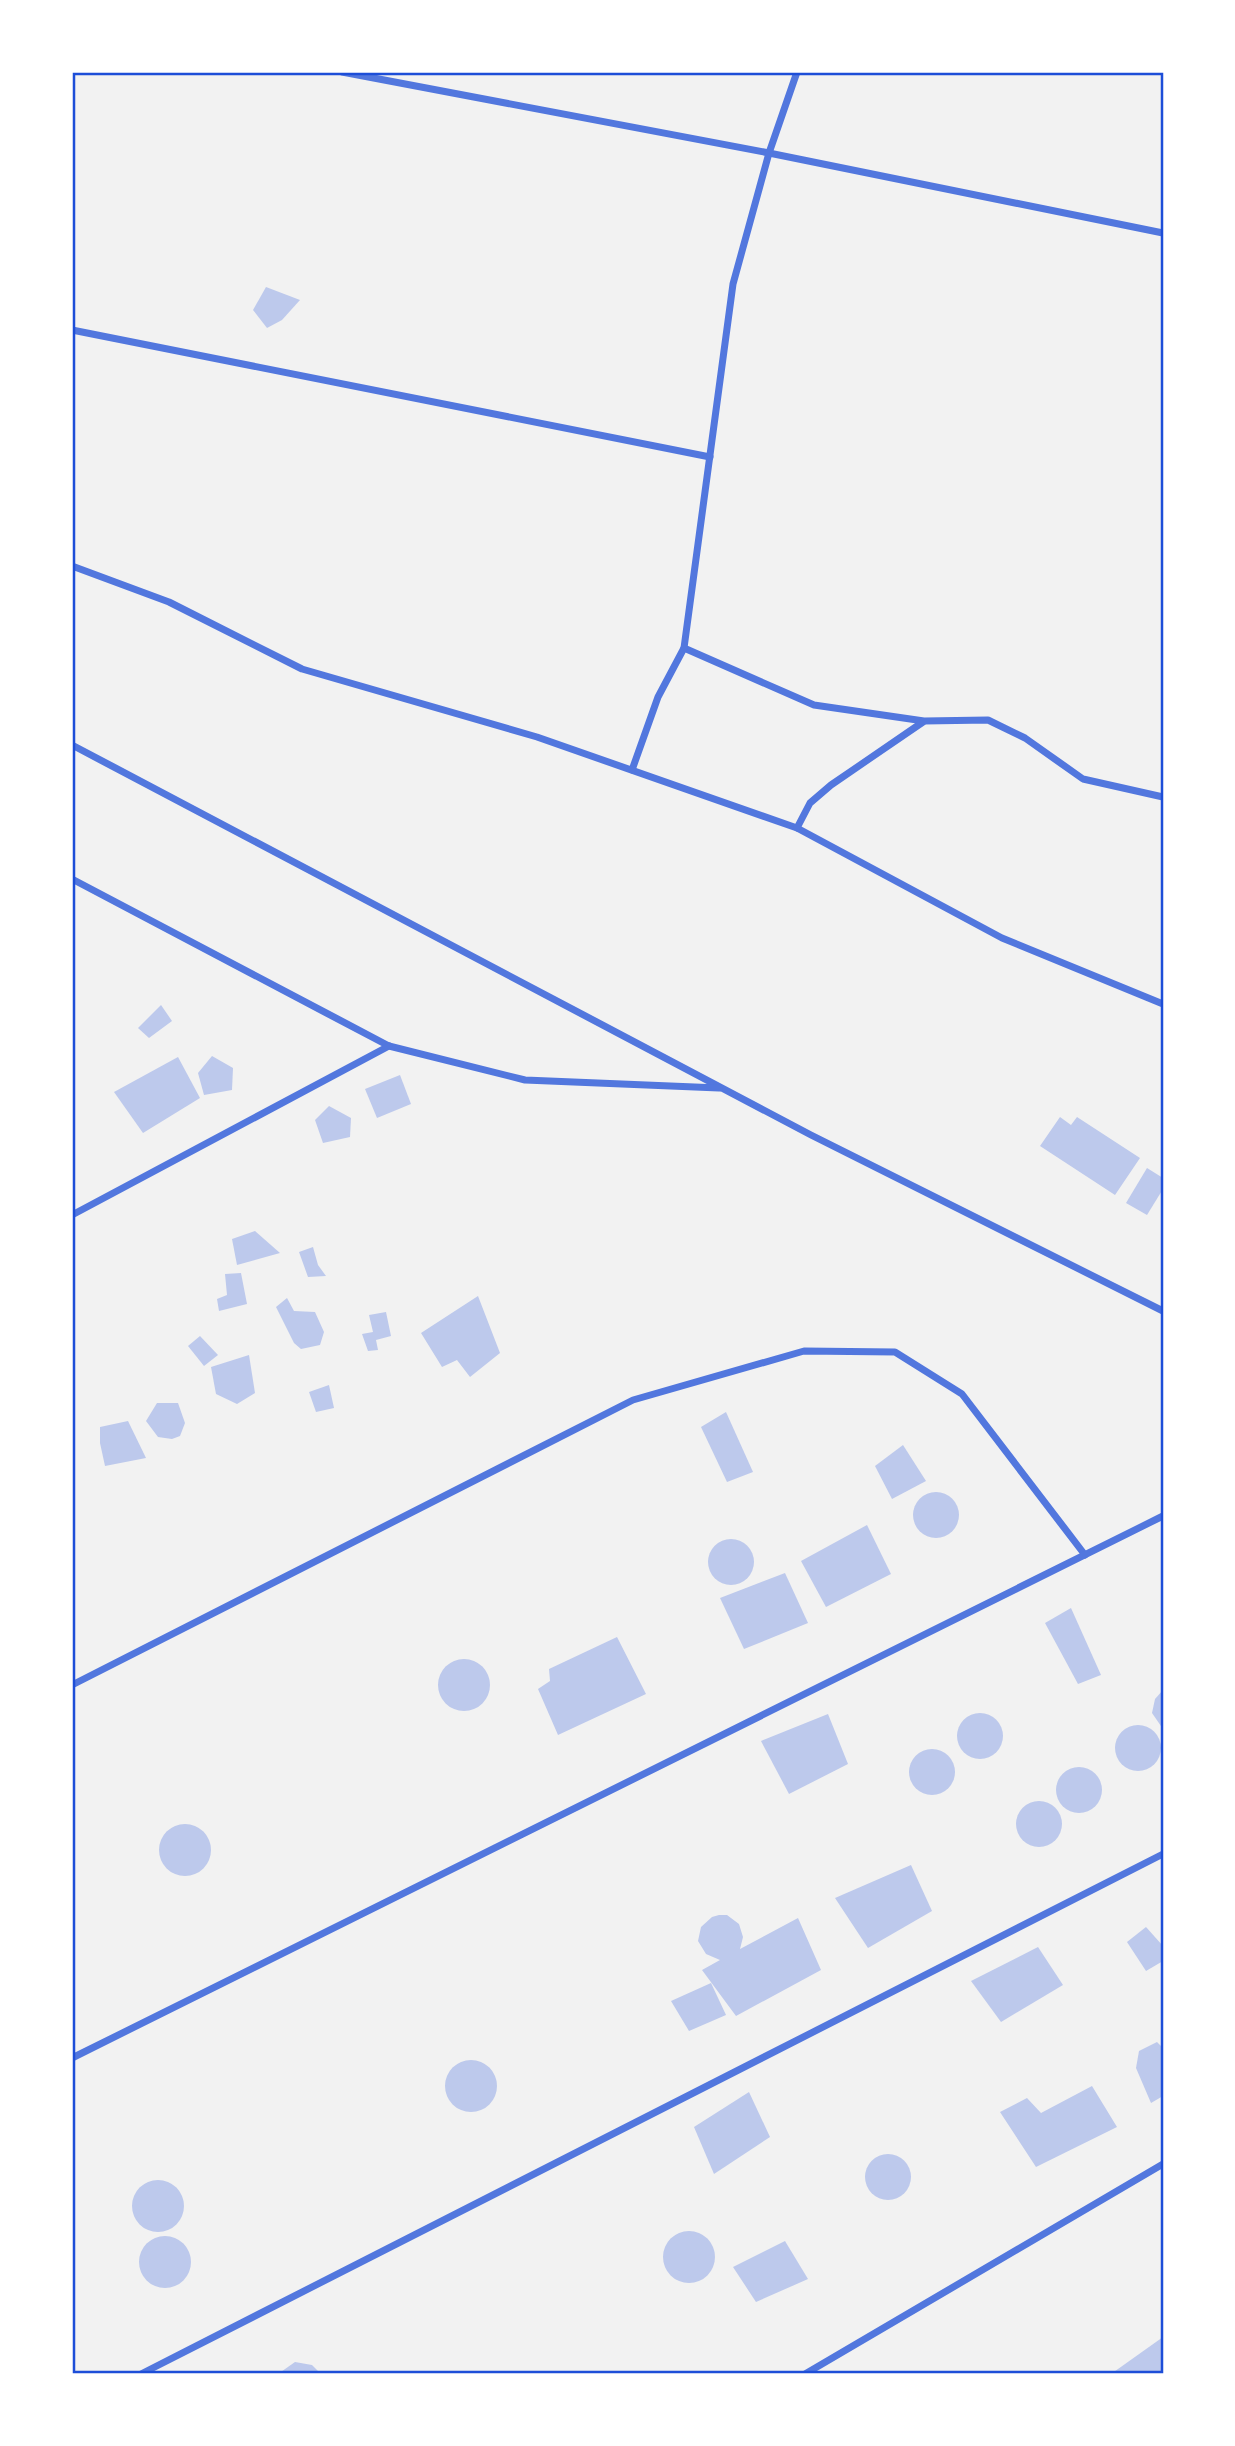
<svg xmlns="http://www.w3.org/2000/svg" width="1235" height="2446" font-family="'Space Grotesk',sans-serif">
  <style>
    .building { fill: #bdc9ec }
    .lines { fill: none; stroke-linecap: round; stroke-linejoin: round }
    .minor { stroke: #5277de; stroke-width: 7 }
    .neatline { fill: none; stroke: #1d4ed8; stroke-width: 2.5 }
  </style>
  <rect width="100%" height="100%" fill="#f2f2f2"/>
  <g class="building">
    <polygon points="266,287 300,300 282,320 267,328 253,310"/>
    <polygon points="161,1005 172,1021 149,1038 138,1028"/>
    <polygon points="212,1056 233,1068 232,1090 204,1095 198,1073"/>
    <polygon points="178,1057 200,1098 143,1133 114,1092"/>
    <polygon points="400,1075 411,1104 377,1118 365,1089"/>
    <polygon points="329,1106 351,1118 350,1137 323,1143 315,1120"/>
    <polygon points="1060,1117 1071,1125 1077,1117 1140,1158 1115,1195 1040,1146"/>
    <polygon points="1147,1168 1163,1178 1163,1189 1147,1215 1126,1203"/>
    <polygon points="255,1231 280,1253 237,1265 232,1239"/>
    <polygon points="313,1247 318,1265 326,1276 308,1277 299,1252"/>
    <polygon points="241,1273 247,1304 219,1311 217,1299 227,1295 225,1274"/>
    <polygon points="478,1296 500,1353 470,1377 457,1360 442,1367 421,1333"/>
    <polygon points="287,1298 294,1311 315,1312 324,1332 320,1345 301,1349 294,1343 276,1307"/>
    <polygon points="386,1312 391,1336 376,1340 378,1350 368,1351 362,1334 373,1332 369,1315"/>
    <polygon points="200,1336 218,1355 204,1366 188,1346"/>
    <polygon points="249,1355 255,1393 237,1404 216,1394 211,1367"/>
    <polygon points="329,1385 334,1408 316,1412 309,1392"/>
    <polygon points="157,1403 178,1403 185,1423 180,1436 172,1439 158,1437 146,1421"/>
    <polygon points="726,1412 753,1472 727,1482 701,1427"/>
    <polygon points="128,1421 146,1458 105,1466 100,1443 100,1427"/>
    <polygon points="903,1445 926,1481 892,1499 875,1466"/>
    <circle cx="936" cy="1515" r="23"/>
    <polygon points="867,1525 891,1574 826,1607 801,1561"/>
    <circle cx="731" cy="1562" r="23"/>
    <polygon points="785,1573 808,1623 744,1649 720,1598"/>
    <polygon points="1071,1608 1101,1675 1078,1684 1045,1623"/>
    <polygon points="617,1637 646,1694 558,1735 538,1689 550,1681 549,1669"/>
    <circle cx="464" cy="1685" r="26"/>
    <polygon points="1163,1690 1163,1729 1152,1713 1155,1699"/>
    <circle cx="980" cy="1736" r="23"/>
    <polygon points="828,1714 848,1764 789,1794 761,1741"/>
    <circle cx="1138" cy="1748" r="23"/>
    <circle cx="932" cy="1772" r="23"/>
    <circle cx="1079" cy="1790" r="23"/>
    <circle cx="1039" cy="1824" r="23"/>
    <circle cx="185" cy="1850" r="26"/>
    <polygon points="911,1865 932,1911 868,1948 835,1898"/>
    <polygon points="719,1915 727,1915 739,1924 743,1937 740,1949 798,1918 821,1970 736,2016 702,1970 720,1960 706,1954 698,1941 701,1927 712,1917"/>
    <polygon points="1146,1927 1163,1946 1163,1961 1146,1971 1127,1942"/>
    <polygon points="1038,1947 1063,1985 1001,2022 971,1981"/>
    <polygon points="711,1983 726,2015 689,2031 671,2001"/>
    <polygon points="1157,2042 1163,2048 1163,2096 1151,2103 1136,2068 1139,2051"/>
    <circle cx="471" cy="2086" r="26"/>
    <polygon points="1092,2086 1117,2127 1036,2167 1000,2112 1027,2098 1041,2113"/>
    <polygon points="749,2092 770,2137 714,2174 694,2127"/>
    <circle cx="888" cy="2177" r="23"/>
    <circle cx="158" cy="2206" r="26"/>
    <circle cx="689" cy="2257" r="26"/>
    <circle cx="165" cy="2262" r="26"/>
    <polygon points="785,2241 808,2279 756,2302 733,2267"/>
    <polygon points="1163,2337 1163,2374 1111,2374"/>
    <polygon points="295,2362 312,2365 321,2374 278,2374"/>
  </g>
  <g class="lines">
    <g class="minor">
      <polyline points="342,72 769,153 1163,233"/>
      <polyline points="72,330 710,457"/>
      <polyline points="72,566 169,602 302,669 537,737 797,828 1002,938 1163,1004"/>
      <polyline points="684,648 814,705 924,721 988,720 1025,738 1083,779 1163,797"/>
      <polyline points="72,745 811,1135 1163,1311"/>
      <polyline points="632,770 658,697 684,648 733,284 769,153 797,72"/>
      <polyline points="797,828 810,803 831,785 923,722"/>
      <polyline points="72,879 389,1046 525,1080 719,1088"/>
      <polyline points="72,1215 389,1046"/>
      <polyline points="72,1685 633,1400 804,1351 895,1352 962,1394 1085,1555"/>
      <polyline points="72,2058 1163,1516"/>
      <polyline points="141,2374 1163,1854"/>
      <polyline points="805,2374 1163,2164"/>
    </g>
  </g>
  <rect width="1235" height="2446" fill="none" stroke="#ffffff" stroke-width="147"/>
  <rect x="74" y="74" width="1088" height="2298" class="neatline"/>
</svg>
